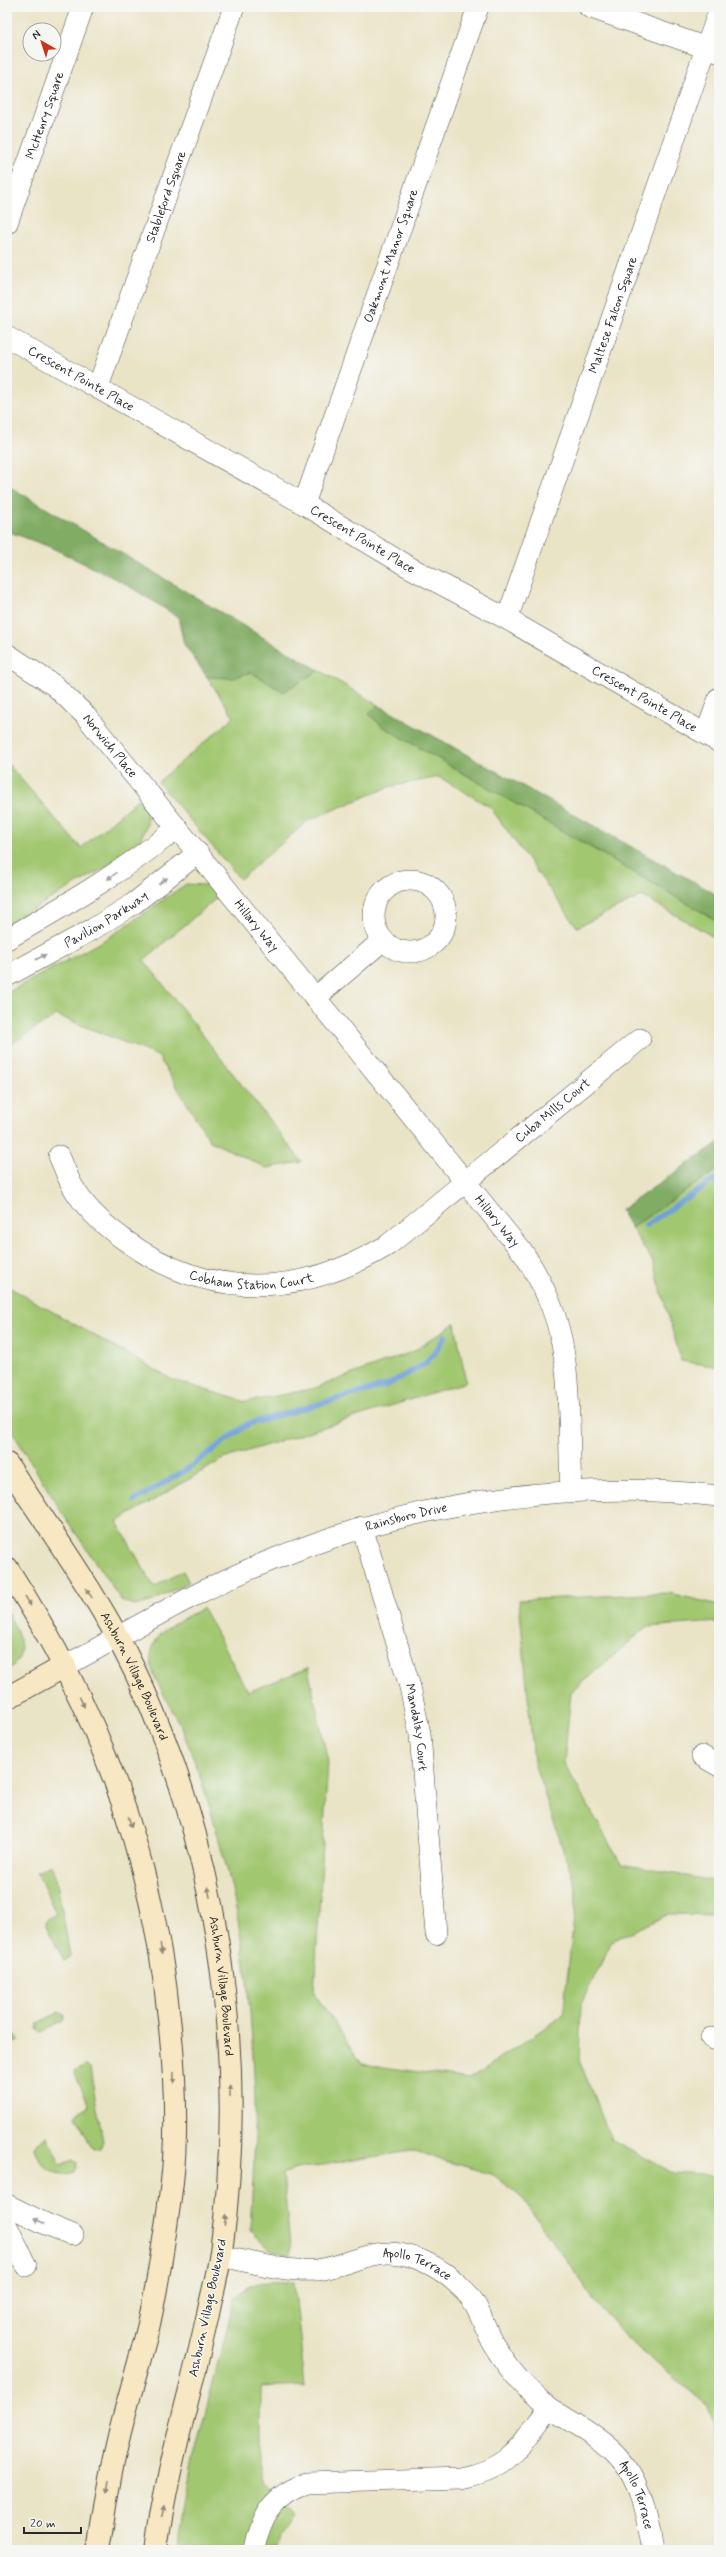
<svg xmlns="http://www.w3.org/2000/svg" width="726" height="2557" font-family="Mynerve,sans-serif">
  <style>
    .green { fill: #a2c771; stroke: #66794e }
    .forest { fill: #81ac63; stroke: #566c47 }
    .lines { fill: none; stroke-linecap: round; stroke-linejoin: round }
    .stream { stroke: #6fa0d9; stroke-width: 5.5 }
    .street-casing { stroke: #484742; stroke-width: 22 }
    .secondary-casing { stroke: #484742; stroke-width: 24 }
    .street { stroke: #fff; stroke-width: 21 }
    .secondary { stroke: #f7e8c3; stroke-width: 22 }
    .oneway { fill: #a0a0a0 }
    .oneway2 { fill: #918a77 }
    .labels { text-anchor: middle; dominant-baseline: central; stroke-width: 3; stroke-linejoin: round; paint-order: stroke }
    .street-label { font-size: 13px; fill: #2b2b2b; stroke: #f6f6f2 }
  </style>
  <rect width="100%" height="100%" fill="#f6f6f2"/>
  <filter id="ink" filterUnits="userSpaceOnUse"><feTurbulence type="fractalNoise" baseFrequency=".025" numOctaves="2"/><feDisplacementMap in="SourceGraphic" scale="8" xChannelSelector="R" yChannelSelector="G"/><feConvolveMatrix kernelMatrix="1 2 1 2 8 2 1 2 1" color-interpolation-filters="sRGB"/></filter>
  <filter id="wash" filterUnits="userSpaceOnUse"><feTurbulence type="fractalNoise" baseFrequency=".012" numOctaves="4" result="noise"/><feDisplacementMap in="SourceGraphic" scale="16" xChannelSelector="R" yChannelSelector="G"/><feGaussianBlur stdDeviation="0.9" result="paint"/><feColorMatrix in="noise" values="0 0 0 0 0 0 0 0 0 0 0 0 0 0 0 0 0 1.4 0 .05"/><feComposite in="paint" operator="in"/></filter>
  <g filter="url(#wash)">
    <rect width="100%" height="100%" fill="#eae4c7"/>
    <g class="green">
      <polygon points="319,670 378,705 369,714 382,726 719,922 719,940 642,896 577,927 490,807 439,777 389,787 309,820 240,879 158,782 234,717 207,677 233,678 251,672 283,692"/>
      <polygon points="7,763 81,848 139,798 147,812 147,825 139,843 106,867 7,924"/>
      <polygon points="186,884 208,885 220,895 144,960 302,1162 267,1168 210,1141 158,1056 56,1015 7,1047 7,993 108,938"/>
      <polygon points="719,1168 719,1367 681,1361 653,1262 631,1228"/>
      <polygon points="7,1286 173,1380 246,1402 315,1388 414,1351 455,1323 466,1382 223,1459 117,1522 154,1587 183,1571 189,1582 151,1602 135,1606 121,1600 64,1516 7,1423"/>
      <path d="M 669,1593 L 719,1605 L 719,1622 L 647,1627 L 571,1692 L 564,1763 L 621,1864 L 719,1882 L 719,1915 L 669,1914 L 612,1941 L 581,2004 L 579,2060 L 611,2139 L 673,2173 L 719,2176 L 719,2441 L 708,2406 L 626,2338 L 590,2295 L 523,2199 L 494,2175 L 411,2151 L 296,2169 L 283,2174 L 291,2256 L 271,2251 L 250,2231 C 252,2189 256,2146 255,2104 C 253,2028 245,1931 224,1858 C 212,1815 200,1769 181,1728 C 175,1714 152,1676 151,1665 C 147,1632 180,1621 203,1608 L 248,1692 L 308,1668 L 328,1762 L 314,1993 L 362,2064 L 470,2079 L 563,2015 L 577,1891 L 534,1763 L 519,1600 Z"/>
      <path d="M 7,1613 C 18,1630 32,1657 7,1670 Z"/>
      <polygon points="48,1866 51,1866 55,1872 70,1955 69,1958 64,1961 45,1924 46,1920 56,1914 37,1872"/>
      <polygon points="59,2012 65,2015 63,2021 42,2032 37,2030 38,2023"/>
      <polygon points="12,2035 15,2035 19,2040 7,2048 7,2037"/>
      <polygon points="86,2065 90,2069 103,2141 100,2149 93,2150 76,2116 80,2110 89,2106 74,2072"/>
      <path d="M 47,2137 L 61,2165 L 72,2160 L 78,2163 L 75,2172 C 57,2183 36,2163 34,2146 Z"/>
      <path d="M 294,2282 L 305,2386 L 261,2388 L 261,2480 L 294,2520 L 281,2536 L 278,2550 L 178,2550 L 193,2460 L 235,2298 C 252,2278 270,2282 294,2282 Z"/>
    </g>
    <g class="forest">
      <polygon points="7,485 279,647 319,670 283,692 251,672 233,678 207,677 184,644 178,617 124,583 50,547 7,531"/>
      <polygon points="378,705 719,896 719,922 382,726 369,714"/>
      <polygon points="719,1142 719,1168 631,1228 621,1210"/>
    </g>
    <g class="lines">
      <g class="stream">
        <polyline points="646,1225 719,1177"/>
        <polyline points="134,1501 186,1470 248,1424 387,1385 423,1365 434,1354 445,1336"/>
      </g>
    </g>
  </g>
  <g filter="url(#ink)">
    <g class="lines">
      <defs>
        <g id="street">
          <polyline points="589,7 718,52"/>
          <path id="s1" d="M 7,223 L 83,7"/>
          <path id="s2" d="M 7,337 L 304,504 L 407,566 L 507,619 L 719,742"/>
          <path id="s3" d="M 98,387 L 234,7"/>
          <path id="s4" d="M 304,504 L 478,7"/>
          <path id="s5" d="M 507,619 L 719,11"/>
          <path id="s6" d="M 7,654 L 55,686 L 85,715 L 524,1254 C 535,1271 545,1289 552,1308 C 573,1362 568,1433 571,1490"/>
          <polyline points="706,734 719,698"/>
          <circle cx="410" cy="916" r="36"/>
          <path d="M 7,939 C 66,905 124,871 177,828"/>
          <path id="s7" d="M 7,976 L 93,929 L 133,904 L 198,853"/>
          <polyline points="315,998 382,941"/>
          <path id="s8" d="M 59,1156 C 64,1166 67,1177 73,1187 C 85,1208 106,1227 126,1241 C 209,1301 302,1297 388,1245 L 640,1039"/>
          <path id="s9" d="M 362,1527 L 410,1687 L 420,1734 L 436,1934"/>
          <path id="s10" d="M 65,1666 C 130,1631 194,1592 262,1564 C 407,1503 563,1478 719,1496"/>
          <polyline points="702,1756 719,1766"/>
          <polyline points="711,2038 719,2041"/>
          <polyline points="7,2205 46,2224 73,2235"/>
          <polyline points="7,2226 26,2266"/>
          <path id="s11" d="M 221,2256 C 251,2262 285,2272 317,2270 C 336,2268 354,2259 372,2255 C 406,2246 443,2268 465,2291 C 479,2305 483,2324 492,2341 C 506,2368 526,2389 549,2408"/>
          <path id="s12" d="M 254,2550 C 260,2516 274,2494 308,2483 L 460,2478 C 510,2469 520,2446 549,2408 C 623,2452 638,2463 653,2550"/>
        </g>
        <g id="secondary">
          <path id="s13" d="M 7,1464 C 44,1521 85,1578 118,1638 C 216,1821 249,2048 221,2252 C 218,2273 212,2294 208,2314 C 191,2393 166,2470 156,2550"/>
          <path d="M 7,1568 C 98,1709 152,1851 169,2018 C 175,2072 178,2128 172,2182 C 166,2229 159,2278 149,2324 C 139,2366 125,2407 116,2449 C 108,2482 104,2516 98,2550"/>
          <polyline points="7,1698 65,1666"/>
        </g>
      </defs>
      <use href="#street" class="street-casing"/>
      <use href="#secondary" class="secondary-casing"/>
      <use href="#street" class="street"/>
      <use href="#secondary" class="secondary"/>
    </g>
    <defs><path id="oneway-solid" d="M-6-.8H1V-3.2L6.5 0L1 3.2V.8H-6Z"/></defs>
    <g class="oneway">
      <use href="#oneway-solid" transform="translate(112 876) rotate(146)"/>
      <use href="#oneway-solid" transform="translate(163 881) rotate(-36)"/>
      <use href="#oneway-solid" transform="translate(41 957) rotate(-28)"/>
      <use href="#oneway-solid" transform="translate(39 2221) rotate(-155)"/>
    </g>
    <g class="oneway2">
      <use href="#oneway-solid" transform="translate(89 1593) rotate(-122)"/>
      <use href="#oneway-solid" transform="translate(28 1601) rotate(60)"/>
      <use href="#oneway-solid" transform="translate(82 1702) rotate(65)"/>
      <use href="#oneway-solid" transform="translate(130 1822) rotate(74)"/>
      <use href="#oneway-solid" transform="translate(209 1892) rotate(-101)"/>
      <use href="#oneway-solid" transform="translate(161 1949) rotate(83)"/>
      <use href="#oneway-solid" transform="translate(174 2078) rotate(89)"/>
      <use href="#oneway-solid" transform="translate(230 2091) rotate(-91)"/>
      <use href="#oneway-solid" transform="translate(225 2220) rotate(-83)"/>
      <use href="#oneway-solid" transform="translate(108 2486) rotate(100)"/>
      <use href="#oneway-solid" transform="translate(162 2511) rotate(-79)"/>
    </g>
  </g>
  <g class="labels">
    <g class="street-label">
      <text stroke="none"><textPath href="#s1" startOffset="114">McHenry Square</textPath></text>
      <text stroke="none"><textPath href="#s3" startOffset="202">Stableford Square</textPath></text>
      <text stroke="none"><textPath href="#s4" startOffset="263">Oakmont Manor Square</textPath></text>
      <text stroke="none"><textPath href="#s5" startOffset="322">Maltese Falcon Square</textPath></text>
      <text stroke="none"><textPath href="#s2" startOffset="85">Crescent Pointe Place</textPath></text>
      <text stroke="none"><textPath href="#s2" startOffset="409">Crescent Pointe Place</textPath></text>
      <text stroke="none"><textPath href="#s2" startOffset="733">Crescent Pointe Place</textPath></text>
      <text stroke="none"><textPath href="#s6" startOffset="139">Norwich Place</textPath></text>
      <text stroke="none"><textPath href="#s7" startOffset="114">Pavilion Parkway</textPath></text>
      <text stroke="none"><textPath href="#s6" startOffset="371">Hillary Way</textPath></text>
      <text stroke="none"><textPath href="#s8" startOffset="602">Cuba Mills Court</textPath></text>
      <text stroke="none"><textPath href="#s6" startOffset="752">Hillary Way</textPath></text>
      <text stroke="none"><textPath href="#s8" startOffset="245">Cobham Station Court</textPath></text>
      <text stroke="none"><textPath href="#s10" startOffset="374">Rainsboro Drive</textPath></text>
      <text stroke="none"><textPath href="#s13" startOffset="248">Ashburn Village Boulevard</textPath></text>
      <text stroke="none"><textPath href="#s9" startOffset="208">Mandalay Court</textPath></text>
      <text stroke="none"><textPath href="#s13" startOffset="572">Ashburn Village Boulevard</textPath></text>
      <text stroke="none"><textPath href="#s11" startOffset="202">Apollo Terrace</textPath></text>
      <text transform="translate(208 2308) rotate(-78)">Ashburn Village Boulevard</text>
      <text stroke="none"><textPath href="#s12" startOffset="489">Apollo Terrace</textPath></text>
    </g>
  </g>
  <rect width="726" height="2557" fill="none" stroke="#f6f6f2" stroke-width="24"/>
  <g transform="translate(42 42) rotate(321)"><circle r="19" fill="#f6f6f2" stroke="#a5a5a2"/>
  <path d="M0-3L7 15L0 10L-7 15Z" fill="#c8321e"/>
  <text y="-6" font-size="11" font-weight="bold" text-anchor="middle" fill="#2b2b2b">N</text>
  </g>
  <path d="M24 2527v6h57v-6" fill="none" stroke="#2b2b2b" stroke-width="2"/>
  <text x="30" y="2527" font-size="12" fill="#2b2b2b" stroke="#f6f6f2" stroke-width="3" paint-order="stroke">20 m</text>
</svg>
